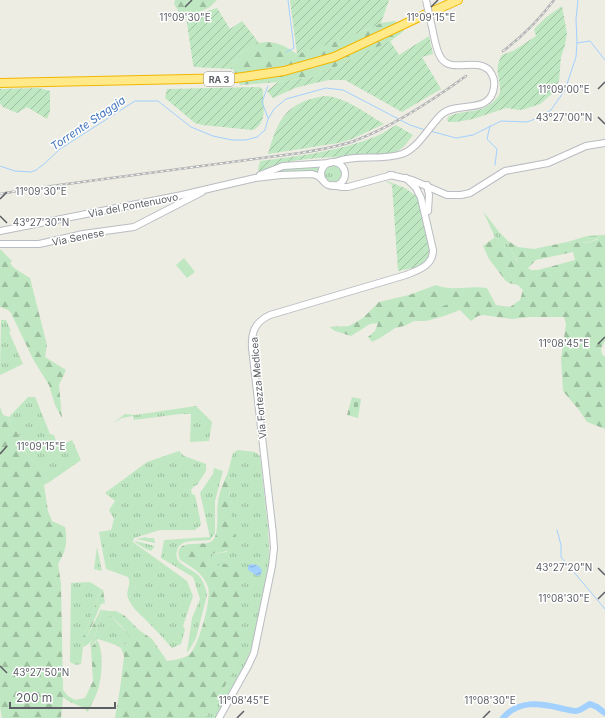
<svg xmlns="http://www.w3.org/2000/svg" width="605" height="718" font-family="Inter,sans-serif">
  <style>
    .grass { fill: url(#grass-tufts) }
    .forest { fill: url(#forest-firs); fill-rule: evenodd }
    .cemetery { fill: url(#cemetery-stones) }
    .garden { fill: url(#garden-furrows) }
    .pitch { fill: #bfe7c1 }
    .water { fill: url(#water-waves) }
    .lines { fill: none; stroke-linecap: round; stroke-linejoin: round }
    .stream { stroke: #a2d0ff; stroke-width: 1 }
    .river { stroke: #a2d0ff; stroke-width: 6 }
    .secondary-casing { stroke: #b9bcc2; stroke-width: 8 }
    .motorway-casing { stroke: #f1b700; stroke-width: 10 }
    .secondary { stroke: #fff; stroke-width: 6 }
    .motorway { stroke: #ffe989; stroke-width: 8 }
    .rail-casing { stroke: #b4b5b5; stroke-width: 2.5 }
    .rail { stroke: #fff; stroke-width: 1; stroke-dasharray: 3; stroke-linecap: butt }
    .secondary-bridge-casing { stroke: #b9bcc2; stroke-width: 8; stroke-linecap: butt }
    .secondary-bridge { stroke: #fff; stroke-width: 6 }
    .ticks { fill: none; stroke: #5b5f64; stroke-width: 1.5 }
    .labels { text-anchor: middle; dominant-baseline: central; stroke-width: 3; stroke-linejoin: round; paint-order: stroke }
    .shield { fill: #fff; stroke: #8c8f92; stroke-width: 1 }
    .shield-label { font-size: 9px; font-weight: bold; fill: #5b5f64 }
    .street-label { font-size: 10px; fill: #5b5f64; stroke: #fff }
    .water-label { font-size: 11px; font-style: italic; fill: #3f74bd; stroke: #fff }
    .ticks-label { font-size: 10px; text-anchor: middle; fill: #5b5f64; stroke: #fff; stroke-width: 3; stroke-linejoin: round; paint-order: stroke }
  </style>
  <defs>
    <pattern id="grass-tufts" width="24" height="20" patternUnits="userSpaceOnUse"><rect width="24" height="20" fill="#bfe7c1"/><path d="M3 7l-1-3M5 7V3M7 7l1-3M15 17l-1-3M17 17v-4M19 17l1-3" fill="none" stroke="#9ebea0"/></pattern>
    <pattern id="forest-firs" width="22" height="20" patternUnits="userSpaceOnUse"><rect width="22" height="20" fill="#bfe7c1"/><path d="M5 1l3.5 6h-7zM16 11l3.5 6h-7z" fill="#9ebea0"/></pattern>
    <pattern id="cemetery-stones" width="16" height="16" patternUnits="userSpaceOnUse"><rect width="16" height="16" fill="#bfe7c1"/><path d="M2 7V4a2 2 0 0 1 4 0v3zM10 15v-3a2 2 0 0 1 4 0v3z" fill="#9ebea0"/></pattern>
    <pattern id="garden-furrows" width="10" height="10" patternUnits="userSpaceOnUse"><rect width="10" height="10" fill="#bfe7c1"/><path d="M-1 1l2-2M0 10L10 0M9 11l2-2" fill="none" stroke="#9ebea0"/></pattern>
    <pattern id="water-waves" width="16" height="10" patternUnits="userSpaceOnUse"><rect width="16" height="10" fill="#a2d0ff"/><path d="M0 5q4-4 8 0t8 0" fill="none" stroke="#87acd2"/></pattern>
  </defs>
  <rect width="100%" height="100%" fill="#eeede3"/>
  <g class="grass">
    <circle cx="333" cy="174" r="9"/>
    <polygon points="322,165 318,172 293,172 270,174 282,169"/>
    <polygon points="483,211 499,232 508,241 509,246 518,263 506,256 505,248 495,237"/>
    <path d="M 602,235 C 589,245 583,243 567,242 L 587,236 Z"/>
    <polygon points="1,320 6,320 11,331 9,332 23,364 0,375"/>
    <polygon points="28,397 35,397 36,399 50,434 54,435 58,447 72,440 81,460 51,481 49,482 38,465 27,455 20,436 10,424 9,417"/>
    <polygon points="196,406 212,422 209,441 190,442 191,414 180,414 134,420 133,416 122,418 112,424 125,414 135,415"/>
    <polygon points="238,450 255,452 260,456 268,528 270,566 253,645 241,673 216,718 205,718 223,690 235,666 219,566 211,562 211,554 227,552 230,510 234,506 230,499 228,472 233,453"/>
    <path d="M 179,451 L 184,456 L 206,464 L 206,471 L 197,485 L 194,486 L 191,490 L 192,494 L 195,495 L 201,524 L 200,526 L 195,530 L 160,530 L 134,538 L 133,542 L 187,581 L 193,596 L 183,626 L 185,630 L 181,644 L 172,648 C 164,639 155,629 146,620 C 139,613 132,608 128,598 C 125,591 132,584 128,577 L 106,569 L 99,532 L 111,530 L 114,519 L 109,510 L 115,501 L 105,493 L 147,462 Z"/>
    <path d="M 214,468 L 223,471 L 215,501 L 215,533 L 210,540 C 202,541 193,540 185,542 C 181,544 178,546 177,551 C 173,564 190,567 198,575 C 203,580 206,588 207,595 L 196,638 L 188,652 L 187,652 L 192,618 L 200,599 L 193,577 L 161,558 L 164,540 L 210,537 L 200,493 L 213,474 Z"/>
    <polygon points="146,537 147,538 154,538 155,543 136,539"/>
    <polygon points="135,542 135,541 155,546 151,551 144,548"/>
    <polygon points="97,547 102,571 94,569"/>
    <polygon points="90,582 101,589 87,628 81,641 83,647 81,664 76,665 70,662 71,583"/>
    <polygon points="102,610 108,611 109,614 129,635 132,644 116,645 98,639 94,642 91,648 90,644 96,633"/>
  </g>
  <g class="forest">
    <polygon points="175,0 217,0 210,7 188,17 180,14 174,4"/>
    <path d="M 395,21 L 404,31 L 388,43 L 314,77 L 278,82 L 240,85 L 232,67 C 235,61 238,57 243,52 C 261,36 279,41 297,54 L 366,30 L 381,23 Z"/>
    <path d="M 602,235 L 605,235 L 605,341 L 601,349 L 602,354 L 605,357 L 605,429 L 587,422 L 579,410 L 563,391 L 561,359 L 566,324 L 564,317 L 530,317 L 512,319 L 483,315 L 478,316 L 471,321 L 460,310 L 444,316 L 426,321 L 414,321 L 404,326 L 395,328 L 380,338 L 372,342 L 368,337 L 375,331 L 378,323 L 370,324 L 351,336 L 335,331 L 329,327 L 349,326 L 363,318 L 379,302 L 409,295 L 436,285 C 452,292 470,285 487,288 L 496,305 L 510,307 L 520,300 L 523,290 L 518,285 L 509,283 L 505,280 L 489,259 L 483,246 L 495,237 L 505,248 L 506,256 L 518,262 L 509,246 L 508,241 L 518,247 L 534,249 L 567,242 L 587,243 L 596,240 ZM 573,252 L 575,260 L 538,270 L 531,270 L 528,268 L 536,260 Z"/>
    <polygon points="0,249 12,261 10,263 14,268 30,278 47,345 45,357 66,370 59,385 62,418 55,405 49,385 34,361 11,313 8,310 0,307"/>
    <path d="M 0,407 L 3,415 L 9,417 L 10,424 L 20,436 L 27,455 L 38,465 L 49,482 L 44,485 L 48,511 L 52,521 L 65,527 C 68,542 66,551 58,564 L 61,584 L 63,690 L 68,696 L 75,700 L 85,698 L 93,681 L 91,648 L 97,640 C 104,650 102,678 98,689 C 96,697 91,704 88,712 C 80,703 71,705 63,697 L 61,718 L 2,718 L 0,707 Z"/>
    <path d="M 228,472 L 230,499 L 234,506 L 230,510 L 236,542 C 230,553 221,552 211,554 L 211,562 L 219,566 L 221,563 L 236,566 L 239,572 C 240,596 243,620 241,643 C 239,667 218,699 205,718 L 115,718 L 120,689 L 124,656 L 121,648 L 116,645 L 131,644 C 131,633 117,622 109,614 L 108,611 L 116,611 L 125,616 L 139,630 L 152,639 L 167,661 C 174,660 184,659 190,654 C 199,645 212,598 208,587 C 203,573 192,567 180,560 C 171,536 204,548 212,541 C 220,535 216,511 218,502 C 219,492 224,482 228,472 Z"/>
    <path d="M 101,589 L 103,590 L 105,603 L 101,604 L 86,639 L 101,609 L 102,610 C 98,623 97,642 83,647 L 81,641 L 87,628 Z"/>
  </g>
  <polygon class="cemetery" points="352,397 361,399 358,418 347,415"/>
  <g class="garden">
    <path d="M 290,0 L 389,0 L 381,23 C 354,36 326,45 297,54 Z"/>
    <path d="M 562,6 L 567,33 L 565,45 L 561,57 L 559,81 L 552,94 L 540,104 L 525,109 L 520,110 L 506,108 L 473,119 L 456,122 L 449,122 L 447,120 L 448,117 C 465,108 480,116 496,99 C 499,96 501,92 500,88 C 499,73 494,70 502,55 L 513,51 L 536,36 L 534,29 L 545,18 Z"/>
    <path d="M 217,8 L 230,29 L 242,21 L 259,43 C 247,47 237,56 232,67 L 233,69 L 194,67 L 193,64 L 186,17 L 188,17 Z"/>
    <polygon points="429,36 433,54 422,57 441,89 402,112 345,80 329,80 315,83 295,88 273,98 267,91 278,82 314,77 390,41 399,55"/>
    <path d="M 260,87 L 263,90 C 263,104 268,123 253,130 L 202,125 L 195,123 L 165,98 L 167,89 Z"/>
    <polygon points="39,88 50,91 50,111 47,119 27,107 17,113 3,107 0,103 0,89"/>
    <path d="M 324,96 C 344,96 367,114 384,124 L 352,139 L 338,143 L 268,154 C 278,118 286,103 324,96 Z"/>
    <path d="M 396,125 L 413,135 C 409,140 404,147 398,151 C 389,156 375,156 365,156 C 334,158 288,155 262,173 L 258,170 L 260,161 C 297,156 336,152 372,138 C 380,135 388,130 396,125 Z"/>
    <polygon points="384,180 405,188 416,196 418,200 431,251 429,258 421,265 413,268 398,271 392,185"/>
  </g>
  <g class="pitch">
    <polygon points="184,258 195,272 187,278 176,265"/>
    <polygon points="449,294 453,302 436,309 432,301"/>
  </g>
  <path class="water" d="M 251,564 C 257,564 261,566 262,572 L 260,575 L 257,576 L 248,570 L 248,566 Z"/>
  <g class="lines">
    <g class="stream">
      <polyline points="577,43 590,41 605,60"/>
      <polyline points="286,52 294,48 288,0"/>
      <polyline points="268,118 262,102 268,86"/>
      <polyline points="490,126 487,139 497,149 495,165"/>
      <polyline points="430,131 456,138 473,135 501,121 527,122 538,118 551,110 565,90 576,57 577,43 576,19 578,0"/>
      <polyline points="0,166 15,171 31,172 36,170 44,164 60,149 135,101 158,101 191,127 213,136 232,140 246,140 257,137 265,130 268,119 274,109 286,99 326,88 343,90 410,125 425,130"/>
      <polyline points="557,530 561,545 561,557 605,609"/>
    </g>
    <path class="river" d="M 503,718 C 518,700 540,703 560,708 C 565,709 571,711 576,711 C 580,711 586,706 590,704 L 597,707 L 605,713"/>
    <defs>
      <g id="secondary">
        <path d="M 335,162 C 356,154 380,161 402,154 C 419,148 429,126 442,114 C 457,101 491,115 494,87 C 495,81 493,75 489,70 C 475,57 452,74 441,58 C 435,49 434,34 431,23"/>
        <circle cx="333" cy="174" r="12"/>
        <polyline points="260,175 283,166 330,163"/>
        <polyline points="390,175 412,180 447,195 461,195 470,193 505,171 548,163 586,146 605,143"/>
        <polyline points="332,185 342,187 348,187 392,175"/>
        <polyline points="427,185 429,195 428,211"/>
        <polyline points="0,231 182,195 255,178 281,175 312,174 318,176 324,181"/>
        <polyline points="0,244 39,244 83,234 134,227 202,192"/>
        <path d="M 219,718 L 248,666 L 254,653 L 272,566 L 274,548 L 273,534 L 252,348 C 251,332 255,322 270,315 L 406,275 C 418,270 433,266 433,250 L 421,198 L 416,188 L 406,178"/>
      </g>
      <g id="motorway">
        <polyline points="431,12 458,0"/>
        <polyline points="0,83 236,78 284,71 334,57 426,14"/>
      </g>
    </defs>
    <use href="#secondary" class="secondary-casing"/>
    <use href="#motorway" class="motorway-casing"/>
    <use href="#secondary" class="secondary"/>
    <use href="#motorway" class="motorway"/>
    <defs>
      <g id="rail">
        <path d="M 503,51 C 523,36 539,20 554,0"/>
        <path d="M 0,194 L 29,189 L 300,153 C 318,150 337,147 354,141 C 392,127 433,100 466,76"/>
      </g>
    </defs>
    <use href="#rail" class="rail-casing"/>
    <use href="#rail" class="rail"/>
    <defs>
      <polyline id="secondary-bridge" points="426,0 431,23"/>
    </defs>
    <use href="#secondary-bridge" class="secondary-bridge-casing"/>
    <use href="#secondary-bridge" class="secondary-bridge"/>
  </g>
  <path class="ticks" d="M 185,7 L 192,0M 431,7 L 438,0M 598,89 L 605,82M 598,117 L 605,124M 0,199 L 7,192M 0,216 L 7,223M 598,344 L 605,337M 0,454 L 7,446M 598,568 L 605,575M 598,599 L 605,592M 0,666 L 7,673M 237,718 L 244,711M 483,718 L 490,711"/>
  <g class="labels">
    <rect class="shield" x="204" y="72" width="30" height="14" rx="3"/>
    <g class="shield-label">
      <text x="219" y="79">RA 3</text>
    </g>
    <g class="street-label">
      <text transform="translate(133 205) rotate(-11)">Via del Pontenuovo</text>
      <text transform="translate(78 237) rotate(-11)">Via Senese</text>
      <text transform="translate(258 388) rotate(-95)">Via Fortezza Medicea</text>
    </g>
    <g class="water-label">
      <text transform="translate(88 123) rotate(-34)">Torrente Staggia</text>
    </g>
  </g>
  <g class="ticks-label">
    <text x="185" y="21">11°09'30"E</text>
    <text x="431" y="21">11°09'15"E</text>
    <text x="564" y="93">11°09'00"E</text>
    <text x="564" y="121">43°27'00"N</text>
    <text x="41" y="195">11°09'30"E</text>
    <text x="41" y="226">43°27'30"N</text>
    <text x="564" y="347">11°08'45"E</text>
    <text x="41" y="450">11°09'15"E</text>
    <text x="564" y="571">43°27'20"N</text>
    <text x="564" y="602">11°08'30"E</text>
    <text x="41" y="676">43°27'50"N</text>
    <text x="244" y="704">11°08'45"E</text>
    <text x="490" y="704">11°08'30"E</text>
  </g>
  <path d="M10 702v6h105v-6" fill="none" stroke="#5b5f64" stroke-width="2"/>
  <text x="16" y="702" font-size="12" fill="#5b5f64" stroke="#ffffff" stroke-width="3" paint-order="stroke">200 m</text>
</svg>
